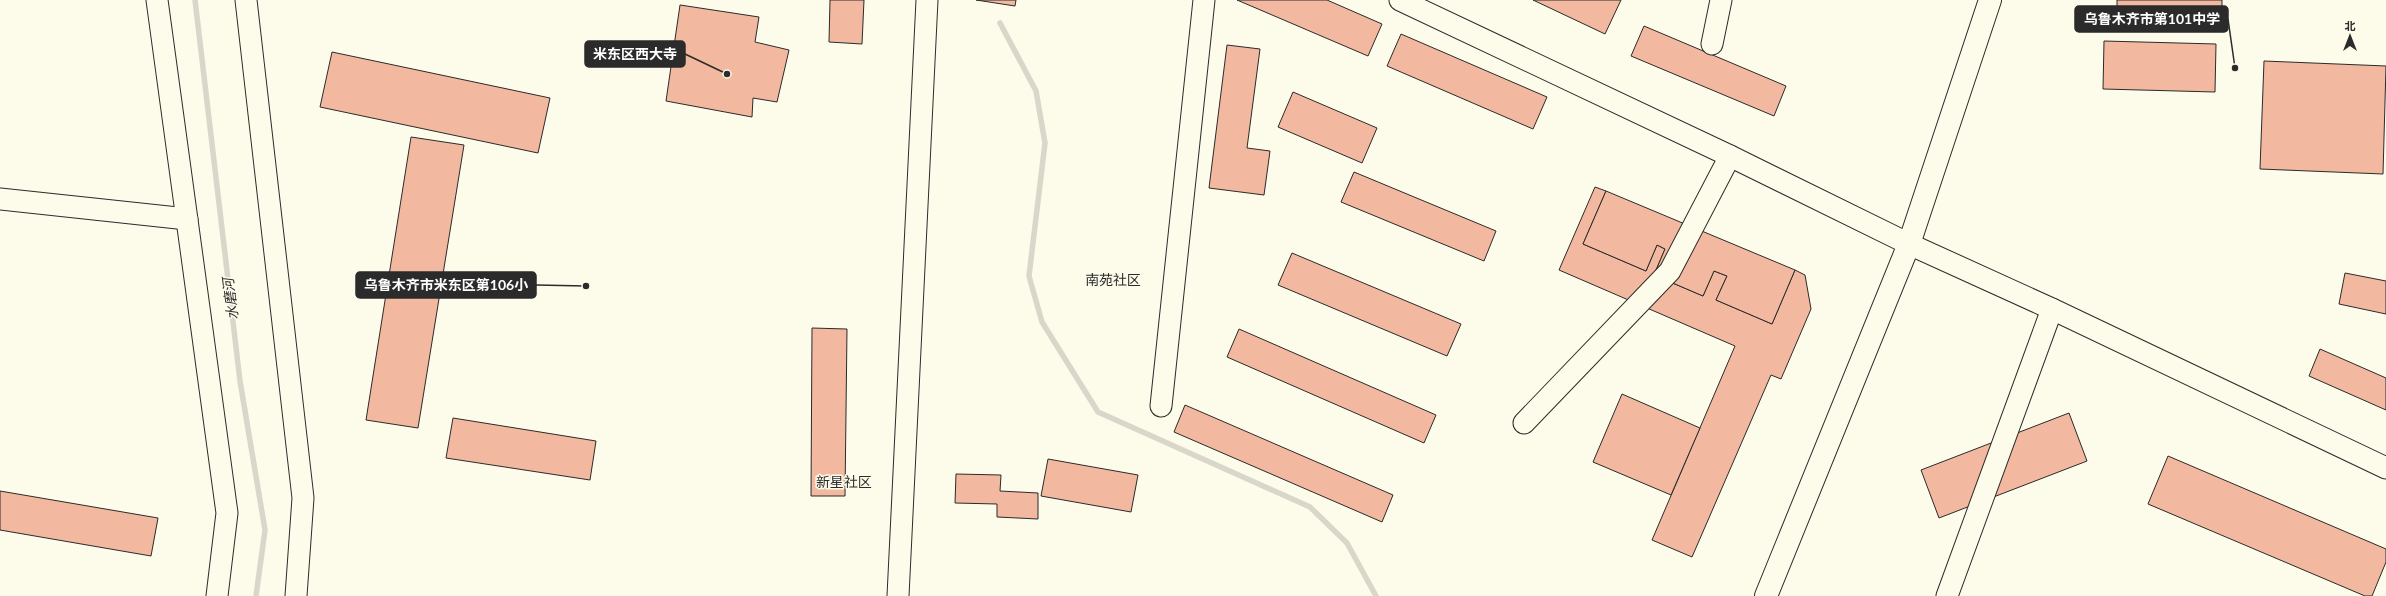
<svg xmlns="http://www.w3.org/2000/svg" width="2386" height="596" font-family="Lato,'Noto Sans SC',sans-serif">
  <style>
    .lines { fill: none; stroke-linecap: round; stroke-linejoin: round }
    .stream { stroke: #d8d7c9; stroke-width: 5.5 }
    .building { fill: #f2b8a0; stroke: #2b2b2b }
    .minor-casing { stroke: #2b2b2b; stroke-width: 23 }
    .major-casing { stroke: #2b2b2b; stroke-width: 24 }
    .minor { stroke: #fdfbea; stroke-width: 21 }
    .major { stroke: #fdfbea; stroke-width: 22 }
    .labels { text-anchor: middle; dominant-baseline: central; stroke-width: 3; stroke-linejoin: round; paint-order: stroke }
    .neighbourhood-label { font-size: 14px; fill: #2b2b2b; stroke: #fdfbea }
    .water-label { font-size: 14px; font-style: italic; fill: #2b2b2b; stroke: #fdfbea }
    .leader { fill: none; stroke: #2b2b2b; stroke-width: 1.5 }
    .callout-dot { fill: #2b2b2b; stroke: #fdfbea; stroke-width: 1.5 }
    .callout { fill: #2b2b2b; stroke: #2b2b2b; stroke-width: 1.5 }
    .callout-label { font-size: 14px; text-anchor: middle; font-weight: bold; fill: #fff }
  </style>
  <rect width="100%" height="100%" fill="#fdfbea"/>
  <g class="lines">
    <g class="stream">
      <polyline points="195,0 240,381 265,530 256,596"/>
      <polyline points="1000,23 1036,91 1045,143 1029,276 1042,322 1098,412 1310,507 1347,543 1376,596"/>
    </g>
  </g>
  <g class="building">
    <polygon points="830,0 864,0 862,44 829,42"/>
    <polygon points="976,0 1016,0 1015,6"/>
    <polygon points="1237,0 1327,0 1382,24 1368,56"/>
    <polygon points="1533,0 1621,0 1605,34"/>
    <polygon points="2117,0 2222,0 2222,10 2117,8"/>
    <polygon points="680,5 759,17 755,42 789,50 777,102 753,98 752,117 666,101"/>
    <polygon points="1644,26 1786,86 1774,116 1631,56"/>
    <polygon points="1401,34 1547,97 1533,129 1387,66"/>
    <polygon points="2104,41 2216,44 2215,92 2103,89"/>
    <polygon points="1227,45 1260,49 1247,148 1270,151 1264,195 1209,188"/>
    <polygon points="332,52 550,98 538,153 320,107"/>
    <polygon points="2264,61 2386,66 2383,174 2260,169"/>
    <polygon points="1293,92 1377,128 1362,163 1278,127"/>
    <polygon points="411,137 464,145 418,428 366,420"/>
    <polygon points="1354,172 1496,231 1484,261 1341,202"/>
    <polygon points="1595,187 1606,191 1583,244 1646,271 1657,245 1665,249 1654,275 1703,296 1714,271 1727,276 1716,300 1772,324 1795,270 1805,275 1811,309 1781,379 1771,375 1692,557 1652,540 1735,346 1559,270"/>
    <polygon points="1606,191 1795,270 1772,324 1716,300 1727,276 1714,271 1703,296 1654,275 1665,249 1657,245 1646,271 1583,244"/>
    <polygon points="1292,253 1461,324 1447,356 1278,285"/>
    <polygon points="2345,273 2386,281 2386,314 2339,304"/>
    <polygon points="812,328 847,329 845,496 811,496"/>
    <polygon points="1239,329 1436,415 1424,443 1227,357"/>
    <polygon points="2320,349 2386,378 2386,410 2309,376"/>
    <polygon points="1622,394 1700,428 1671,495 1593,462"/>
    <polygon points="1185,405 1393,495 1382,522 1174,432"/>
    <polygon points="2069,413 2087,461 1939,518 1921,470"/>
    <polygon points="453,418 596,441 590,480 446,458"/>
    <polygon points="2168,456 2386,549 2386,562 2372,596 2365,596 2148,504"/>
    <polygon points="1048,459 1138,475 1131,512 1041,496"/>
    <polygon points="956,474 1001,475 1000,491 1038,493 1038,519 997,517 997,504 955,503"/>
    <polygon points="0,491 158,518 151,556 0,530"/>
  </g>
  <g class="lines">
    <defs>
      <g id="minor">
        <polyline points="157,0 227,513 217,596"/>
        <polyline points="246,0 303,498 296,596"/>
        <polyline points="1400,0 1730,156 1909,244 2052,309 2386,468"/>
        <polyline points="1712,44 1721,0"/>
        <polyline points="0,199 187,219"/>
        <polyline points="1161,406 1204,0"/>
        <polyline points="1524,423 1670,271 1730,156"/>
        <polyline points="898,596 927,0"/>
        <polyline points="1947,596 2052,309"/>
      </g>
      <polyline id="major" points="1766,596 1909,244 1990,0"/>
    </defs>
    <use href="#minor" class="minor-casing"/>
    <use href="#major" class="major-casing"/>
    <use href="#minor" class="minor"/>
    <use href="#major" class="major"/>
  </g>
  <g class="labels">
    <g class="neighbourhood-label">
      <text x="1113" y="279">南苑社区</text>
      <text x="844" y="481">新星社区</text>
    </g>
    <g class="water-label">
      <text transform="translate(230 299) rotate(-97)">水磨河</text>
    </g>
  </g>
  <path class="leader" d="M2235 68L2228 19M727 74L685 54M586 286L536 285"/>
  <g class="callout-dot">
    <circle cx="2235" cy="68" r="4"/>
    <circle cx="727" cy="74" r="4"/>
    <circle cx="586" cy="286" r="4"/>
  </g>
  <g class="callout">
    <rect x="2075" y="6" width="153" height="26" rx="4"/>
    <rect x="585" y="41" width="100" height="26" rx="4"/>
    <rect x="356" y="272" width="180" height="26" rx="4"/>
  </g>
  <g class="callout-label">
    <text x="2152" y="24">乌鲁木齐市第101中学</text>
    <text x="635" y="59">米东区西大寺</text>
    <text x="446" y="290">乌鲁木齐市米东区第106小</text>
  </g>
  <g transform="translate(2350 36)" stroke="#fdfbea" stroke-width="3" paint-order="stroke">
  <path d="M0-3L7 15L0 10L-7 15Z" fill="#2b2b2b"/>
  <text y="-6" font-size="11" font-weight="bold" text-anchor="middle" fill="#2b2b2b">北</text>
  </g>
</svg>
